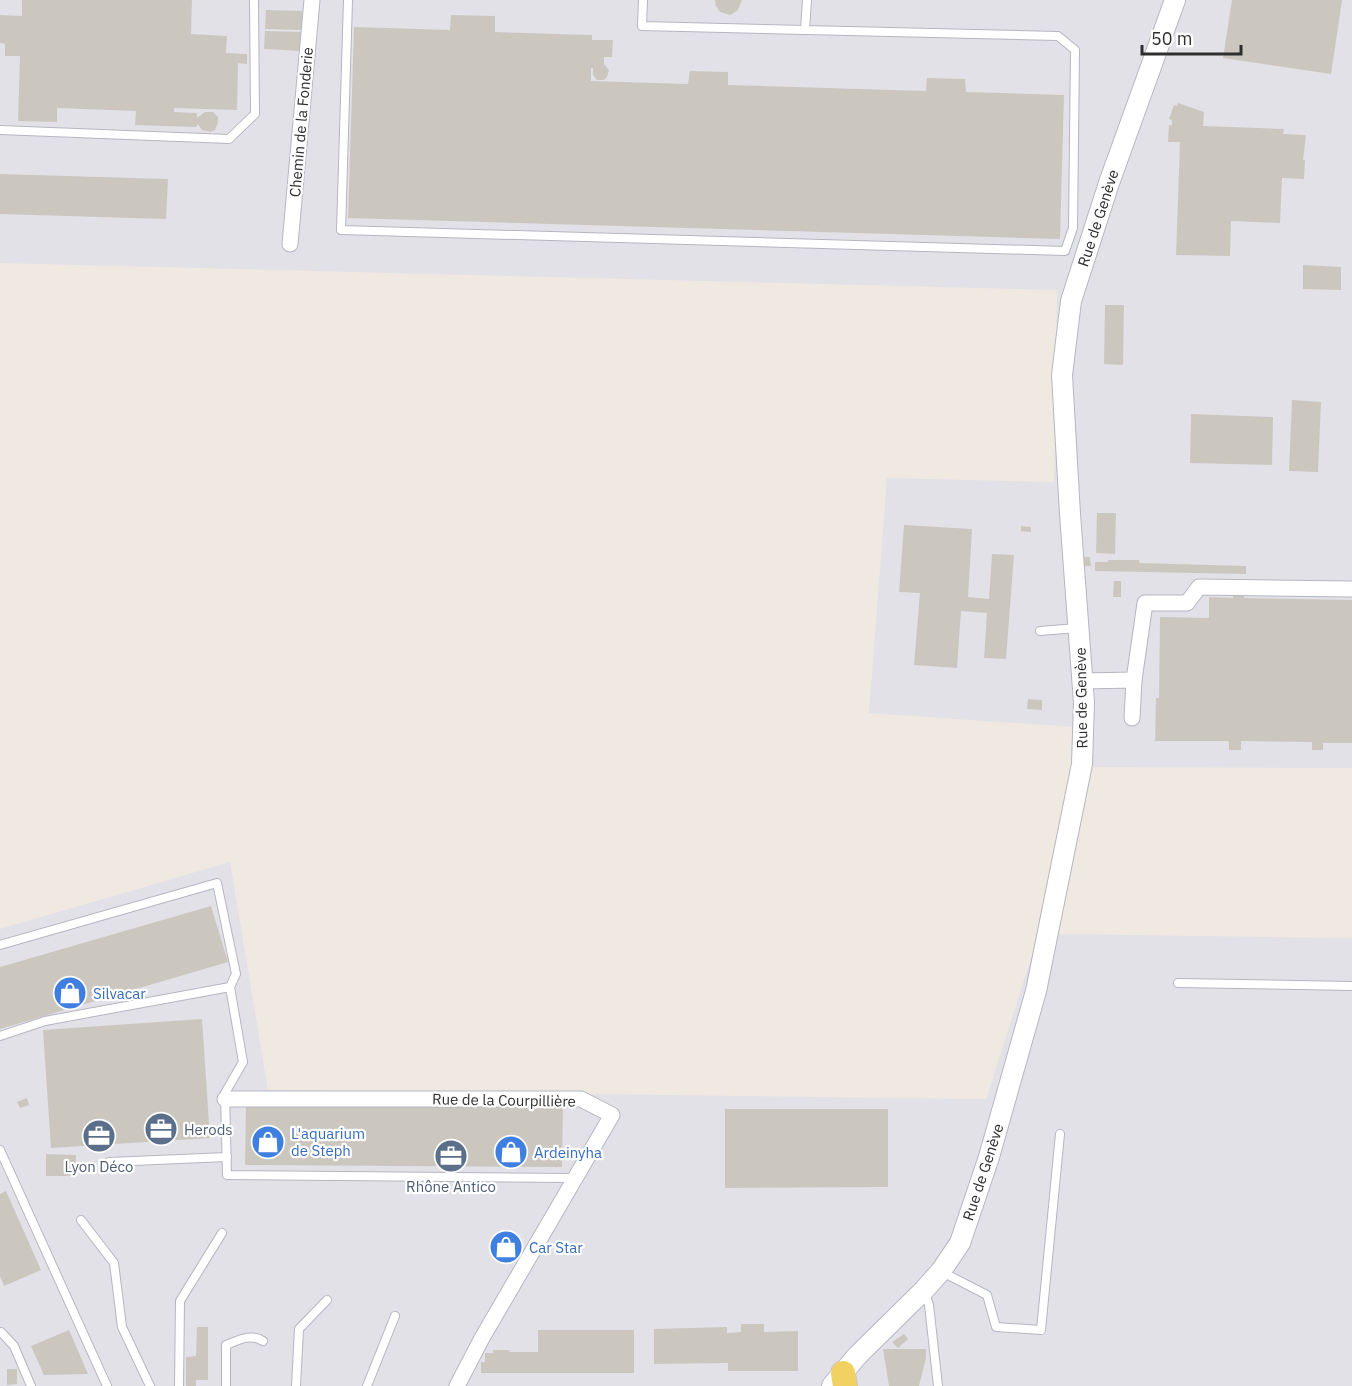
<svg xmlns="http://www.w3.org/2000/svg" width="1352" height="1386" font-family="'IBM Plex Sans',sans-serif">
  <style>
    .industrial { fill: #e3e1e8 }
    .building { fill: #cbc7bf }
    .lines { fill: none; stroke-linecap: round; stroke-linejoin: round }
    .service-casing { stroke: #b4b7c1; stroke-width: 10 }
    .minor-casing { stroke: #b4b7c1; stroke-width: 17 }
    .tertiary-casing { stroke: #b4b7c1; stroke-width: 22 }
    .primary-casing { stroke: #c9c9c9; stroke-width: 26 }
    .service { stroke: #fff; stroke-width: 8 }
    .minor { stroke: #fff; stroke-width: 15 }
    .tertiary { stroke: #fff; stroke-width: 20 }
    .primary { stroke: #f2d163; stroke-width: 24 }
    .labels { text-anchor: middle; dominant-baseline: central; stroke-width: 4.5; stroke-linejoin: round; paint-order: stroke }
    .street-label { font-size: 15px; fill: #2e2e2e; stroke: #fff }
    .shop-label { font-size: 15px; fill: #366cbe; stroke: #fff; text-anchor: start }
    .service-label { font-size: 15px; fill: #4e5e75; stroke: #fff }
  </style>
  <rect width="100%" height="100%" fill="#efe9e1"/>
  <g class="industrial">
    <polygon points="0,0 1352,0 1352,768 1091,767 1075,727 869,713 887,478 1054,482 1057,290 0,263"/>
    <polygon points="230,862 268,1090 986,1099 1034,949 1058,934 1352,938 1352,1386 0,1386 0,929"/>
  </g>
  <g class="building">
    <polygon points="22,0 192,0 191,34 227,36 226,53 247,54 247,64 238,63 237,110 174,108 174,112 197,113 197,118 205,112 213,112 218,117 218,123 215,130 210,132 202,130 198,124 196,127 135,125 136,111 57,108 57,122 18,121 20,56 5,56 5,44 0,43 0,15 22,16"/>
    <polygon points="715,0 742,0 738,10 730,15 720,12 716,6"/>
    <polygon points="1232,0 1342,0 1331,74 1223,58"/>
    <polygon points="266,10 302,11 302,30 265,29"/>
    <polygon points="451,15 495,16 495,32 592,35 592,40 613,40 612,57 604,57 604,64 609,70 607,77 604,80 597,80 593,75 593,68 591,68 591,81 688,84 690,71 728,72 728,85 926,91 927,78 965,79 966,92 1064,95 1060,239 348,218 354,27 450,30"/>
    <polygon points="265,31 302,32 301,51 264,49"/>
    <polygon points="1178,103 1204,112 1203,126 1284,129 1283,134 1306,135 1303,160 1305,160 1304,179 1282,178 1280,223 1231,221 1230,256 1176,255 1180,142 1168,142 1169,125 1172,125 1172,120 1169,119 1174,105 1177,106"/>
    <polygon points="0,174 168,179 166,219 0,214"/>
    <polygon points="1303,265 1341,267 1341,290 1303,289"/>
    <polygon points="1105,305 1124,305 1123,365 1104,364"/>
    <polygon points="1292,400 1321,402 1318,472 1289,471"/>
    <polygon points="1191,414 1273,417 1272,465 1190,463"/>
    <polygon points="1097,513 1116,513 1115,554 1096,553"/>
    <polygon points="904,525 972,529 968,597 989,599 992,554 1014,555 1006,659 984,658 987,613 961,611 957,668 914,665 920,593 899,592"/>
    <polygon points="1021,526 1031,527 1031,532 1021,531"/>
    <polygon points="1084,557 1090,557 1091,566 1084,566"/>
    <polygon points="1108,560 1139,560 1139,563 1246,566 1246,574 1095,571 1095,562 1108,562"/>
    <polygon points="1114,581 1121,581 1121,597 1113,597"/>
    <polygon points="1233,591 1245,591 1244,598 1352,600 1352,743 1323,743 1323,750 1312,750 1312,742 1241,741 1241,750 1229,750 1229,741 1155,741 1156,698 1159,698 1160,617 1209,618 1209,597 1233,598"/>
    <polygon points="1028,699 1042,700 1042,710 1027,709"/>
    <polygon points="211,906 228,962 0,1029 0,967"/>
    <polygon points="202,1019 210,1138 51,1148 43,1030"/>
    <polygon points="27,1098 29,1105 20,1108 17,1102"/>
    <polygon points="246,1104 563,1107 562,1167 245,1165"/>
    <polygon points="725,1109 888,1109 888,1187 725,1188"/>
    <polygon points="46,1154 76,1155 75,1176 46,1176"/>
    <polygon points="6,1191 41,1270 4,1286 0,1276 0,1194"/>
    <polygon points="741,1324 764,1324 764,1332 798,1331 798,1371 728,1371 728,1363 654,1364 654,1329 727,1327 727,1333 741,1332"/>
    <polygon points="197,1327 208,1327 208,1380 196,1380 196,1386 186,1386 186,1357 196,1356"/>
    <polygon points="69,1330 88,1374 44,1375 31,1346"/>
    <polygon points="538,1330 634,1330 634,1373 481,1373 481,1362 485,1362 485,1353 493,1353 493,1350 509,1350 510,1352 538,1352"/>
    <polygon points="904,1334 908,1339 898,1348 892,1342"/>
    <polygon points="883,1349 926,1349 926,1358 919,1386 889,1386"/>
    <polygon points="7,1369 17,1369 17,1384 7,1385"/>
  </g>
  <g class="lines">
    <defs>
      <g id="service">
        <polyline points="348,0 341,230 1065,251 1073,228 1075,50 1058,36 805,30 807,0"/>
        <polyline points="643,0 642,26 805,30"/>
        <polyline points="0,130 229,139 255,114 254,0"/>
        <polyline points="1040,631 1077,628"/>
        <polyline points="0,945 217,883 236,974 230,987 243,1062 225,1093 227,1175 575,1178"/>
        <polyline points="1178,983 1352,986"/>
        <polyline points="0,1036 45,1021 230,987"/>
        <polyline points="0,1150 107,1386"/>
        <polyline points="109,1162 227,1157"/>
        <polyline points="81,1220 114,1263 122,1327 150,1386"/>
        <polyline points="942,1272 987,1295 996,1327 1041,1330 1060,1134"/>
        <polyline points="924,1291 929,1305 938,1386"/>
        <polyline points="1,1332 14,1346 31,1386"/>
        <polyline points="179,1386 180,1301 222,1233"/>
        <path d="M 226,1386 L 226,1345 C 239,1340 251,1333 263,1341"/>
        <polyline points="296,1386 299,1329 327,1300"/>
        <polyline points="367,1386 395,1316"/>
      </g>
      <g id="minor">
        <polyline points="290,244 312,0"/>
        <polyline points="1082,681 1134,680"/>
        <polyline points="1132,718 1134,680 1145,603 1187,603 1199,587 1352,589"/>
        <polyline points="225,1099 581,1099 612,1115 482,1338 457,1386"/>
      </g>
      <polyline id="tertiary" points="832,1386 857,1356 924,1290 941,1271 960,1243 989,1157 1036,991 1082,764 1084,703 1070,514 1062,375 1071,301 1109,183 1175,0"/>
      <polyline id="primary" points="843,1373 845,1386"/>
    </defs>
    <use href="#service" class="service-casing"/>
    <use href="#minor" class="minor-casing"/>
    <use href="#tertiary" class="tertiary-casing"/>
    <use href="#primary" class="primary-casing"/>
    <use href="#service" class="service"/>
    <use href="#minor" class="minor"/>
    <use href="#tertiary" class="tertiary"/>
    <use href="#primary" class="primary"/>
  </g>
  <defs>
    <symbol id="shop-disc" viewBox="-11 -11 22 22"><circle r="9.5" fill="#3f7fe0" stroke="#fff"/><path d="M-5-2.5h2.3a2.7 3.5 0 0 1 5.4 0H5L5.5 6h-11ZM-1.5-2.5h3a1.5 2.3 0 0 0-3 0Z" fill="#fff"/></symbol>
    <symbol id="office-disc" viewBox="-11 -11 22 22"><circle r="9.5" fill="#5c6f8a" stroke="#fff"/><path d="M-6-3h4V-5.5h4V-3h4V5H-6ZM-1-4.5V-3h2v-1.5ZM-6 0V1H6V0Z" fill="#fff"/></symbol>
  </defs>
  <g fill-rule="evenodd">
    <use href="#shop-disc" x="51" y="974" width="38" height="38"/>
    <use href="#office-disc" x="142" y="1110" width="38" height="38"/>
    <use href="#office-disc" x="80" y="1117" width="38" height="38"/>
    <use href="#shop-disc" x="249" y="1123" width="38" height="38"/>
    <use href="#shop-disc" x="492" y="1133" width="38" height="38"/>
    <use href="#office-disc" x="432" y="1137" width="38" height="38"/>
    <use href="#shop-disc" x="487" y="1228" width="38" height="38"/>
  </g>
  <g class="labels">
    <g class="street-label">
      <text transform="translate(301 122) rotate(-85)">Chemin de la Fonderie</text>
      <text transform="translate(1098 218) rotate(-72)">Rue de Genève</text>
      <text transform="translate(1081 698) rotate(-91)">Rue de Genève</text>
      <text transform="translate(504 1100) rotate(1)">Rue de la Courpillière</text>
      <text transform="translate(983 1172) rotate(-72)">Rue de Genève</text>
    </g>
    <g class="shop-label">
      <text x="93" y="993">Silvacar</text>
      <text x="291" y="1133">L'aquarium<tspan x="291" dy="17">de Steph</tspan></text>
      <text x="534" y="1152">Ardeinyha</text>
      <text x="529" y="1247">Car Star</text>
    </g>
    <g class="service-label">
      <text x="184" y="1129" text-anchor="start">Herods</text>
      <text x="99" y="1166">Lyon Déco</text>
      <text x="451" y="1186">Rhône Antico</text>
    </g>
  </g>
  <path d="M1142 45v9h99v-9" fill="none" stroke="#2e2e2e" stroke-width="3"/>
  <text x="1151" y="45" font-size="18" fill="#2e2e2e" stroke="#ffffff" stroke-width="4.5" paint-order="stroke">50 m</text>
</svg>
